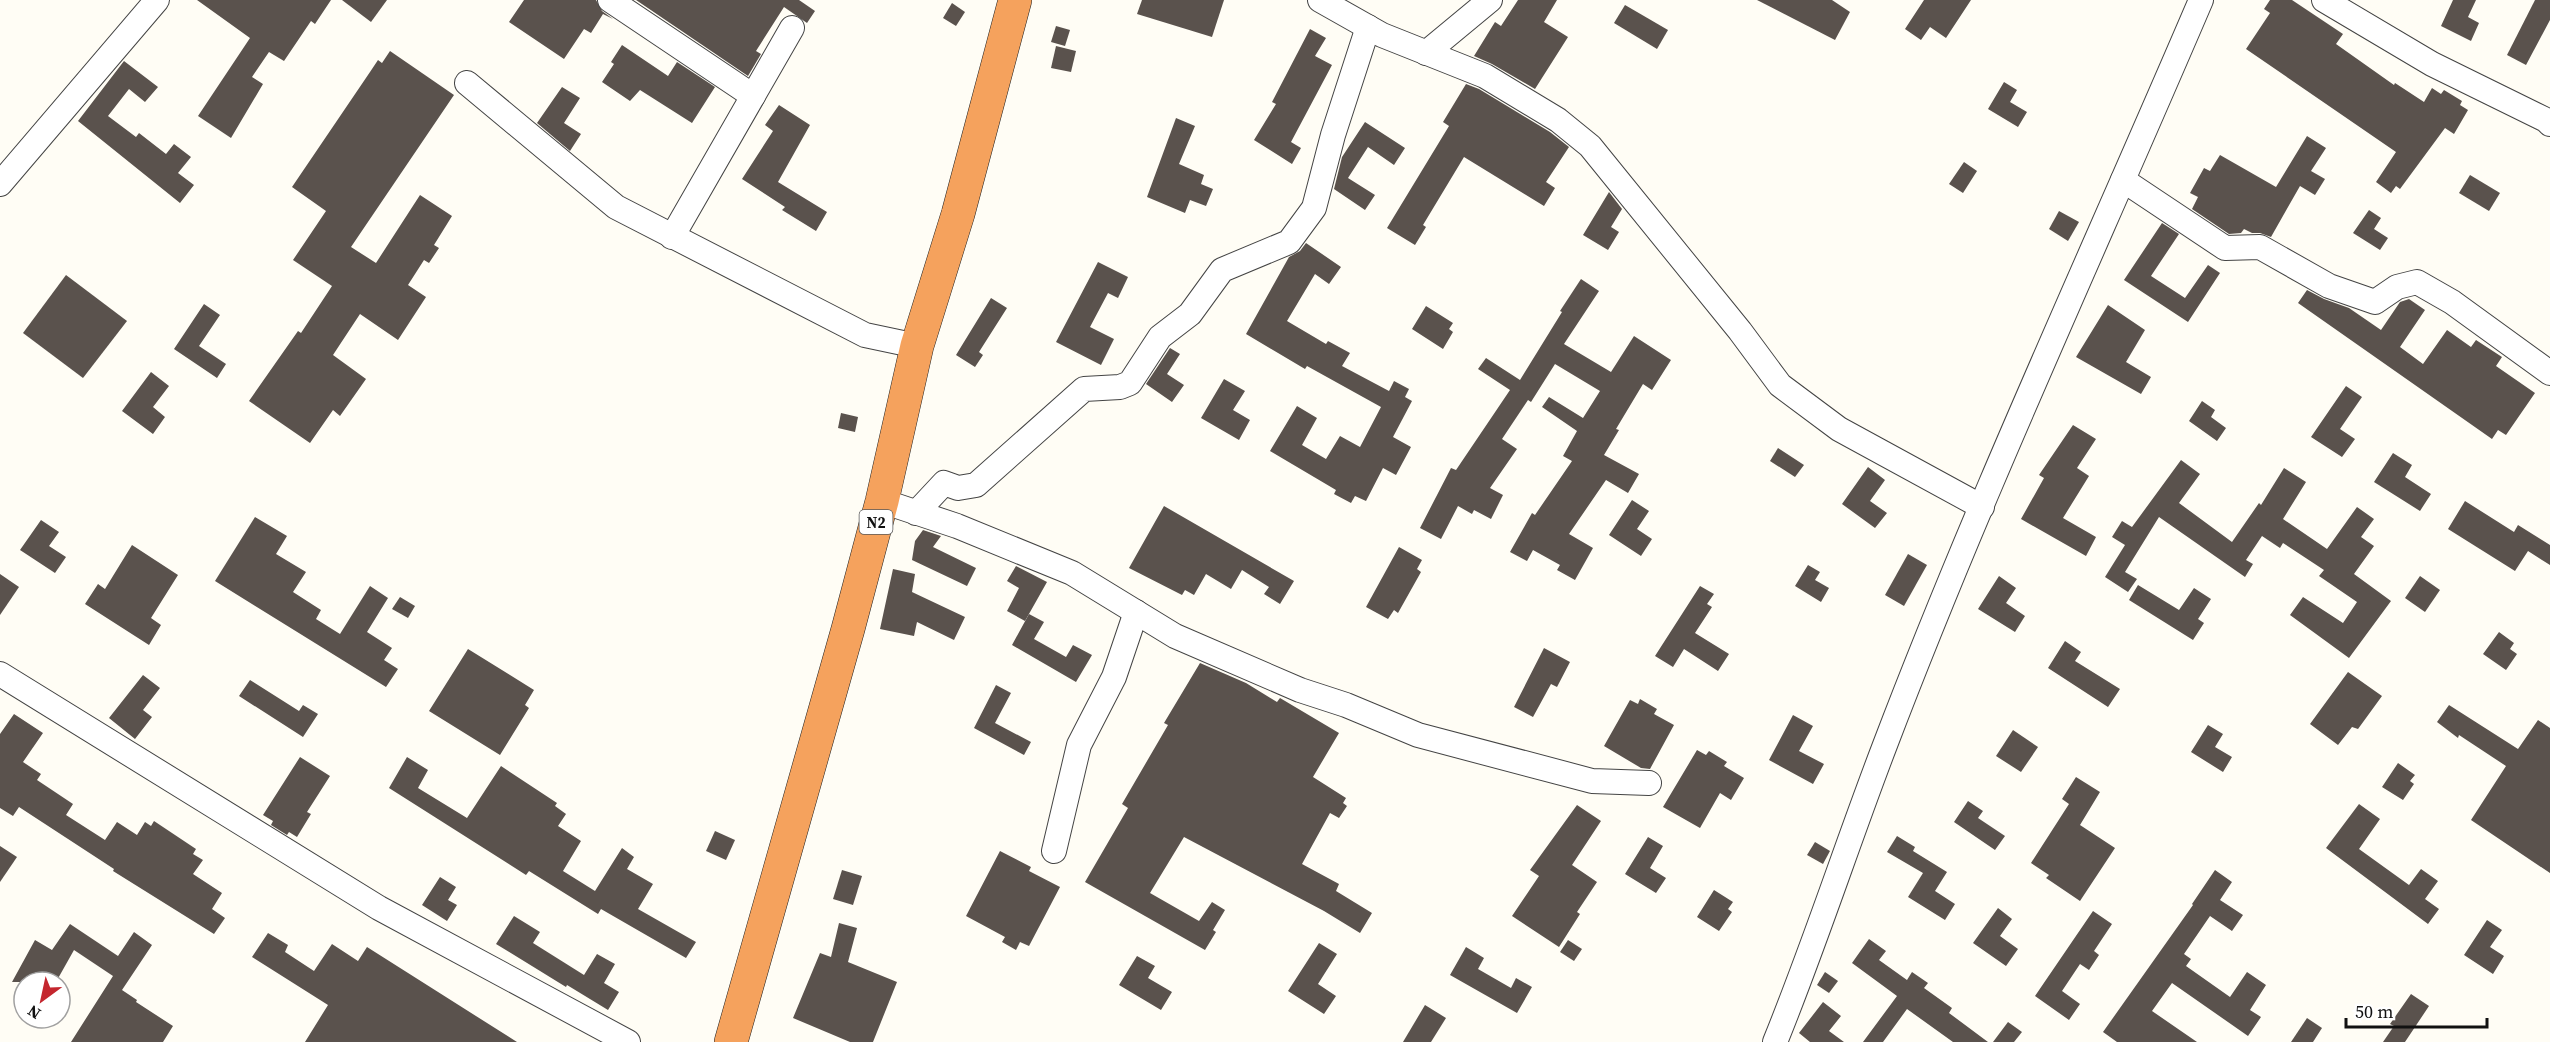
<svg xmlns="http://www.w3.org/2000/svg" width="2550" height="1042" font-family="'Source Serif 4',serif">
  <style>
    .building { fill: #5a524d }
    .lines { fill: none; stroke-linecap: round; stroke-linejoin: round }
    .minor-casing { stroke: #444; stroke-width: 26 }
    .highway-casing { stroke: #222; stroke-width: 34 }
    .minor { stroke: #fff; stroke-width: 24 }
    .highway { stroke: #f5a25d; stroke-width: 33 }
    .labels { text-anchor: middle; dominant-baseline: central; stroke-width: 6; stroke-linejoin: round; paint-order: stroke }
    .shield { fill: #fff; stroke: #585858; stroke-width: 1.5 }
    .shield-label { font-size: 15px; font-weight: bold; fill: #111 }
  </style>
  <rect width="100%" height="100%" fill="#fffdf5"/>
  <g class="building">
    <polygon points="197,0 331,0 315,24 311,21 284,61 269,52 252,77 263,84 231,138 198,116 250,38"/>
    <polygon points="342,0 387,0 371,22"/>
    <polygon points="524,0 596,0 602,11 613,19 603,14 591,33 584,29 564,59 509,22"/>
    <polygon points="636,0 799,0 815,11 807,23 784,7 756,51 761,54 748,76"/>
    <polygon points="1142,0 1224,0 1212,37 1137,14"/>
    <polygon points="1518,0 1557,0 1544,22 1568,37 1535,89 1492,64 1474,56 1495,22 1501,26"/>
    <polygon points="1757,0 1832,0 1850,12 1835,40"/>
    <polygon points="1924,0 1971,0 1946,38 1930,27 1921,40 1905,29"/>
    <polygon points="2270,0 2292,0 2343,34 2336,44 2394,85 2395,83 2424,102 2432,88 2441,94 2444,90 2462,101 2460,105 2468,110 2454,134 2445,128 2400,189 2396,186 2391,193 2376,182 2396,152 2246,49 2270,13 2264,9"/>
    <polygon points="2453,0 2476,0 2468,17 2479,23 2471,41 2441,26"/>
    <polygon points="2535,0 2550,0 2550,20 2526,65 2507,55"/>
    <polygon points="952,3 965,12 956,26 943,18"/>
    <polygon points="1625,5 1668,30 1657,49 1614,23"/>
    <polygon points="1056,26 1070,30 1065,46 1051,42"/>
    <polygon points="1310,29 1326,38 1315,56 1332,65 1291,142 1301,148 1292,164 1254,140 1276,104 1272,102"/>
    <polygon points="622,45 668,76 677,62 715,87 692,123 640,90 630,101 602,82 614,64 611,62"/>
    <polygon points="1056,46 1076,51 1071,72 1051,68"/>
    <polygon points="390,51 454,95 351,247 376,263 420,195 452,216 434,245 439,248 429,263 424,260 408,285 426,297 398,340 360,314 333,355 366,379 340,416 333,410 310,443 249,401 298,331 301,333 332,286 293,260 326,211 292,187 370,72 378,60 382,63"/>
    <polygon points="124,61 158,87 145,102 129,89 108,116 136,137 139,133 166,154 174,144 191,157 178,173 194,185 180,203 78,121"/>
    <polygon points="2004,82 2017,90 2010,102 2027,112 2018,127 1988,109"/>
    <polygon points="1466,84 1479,89 1550,132 1569,147 1546,182 1555,188 1544,206 1464,157 1423,225 1426,227 1415,245 1387,228 1449,126 1443,122"/>
    <polygon points="562,87 580,98 564,123 581,134 570,151 537,123"/>
    <polygon points="779,105 810,125 778,182 827,212 816,231 782,210 785,207 742,179 773,131 765,125"/>
    <polygon points="1176,118 1195,126 1179,164 1204,175 1201,184 1213,189 1206,206 1190,200 1185,213 1147,197"/>
    <polygon points="1365,122 1405,148 1394,165 1368,147 1348,178 1375,195 1365,210 1334,189 1342,157"/>
    <polygon points="2307,136 2326,148 2311,171 2325,179 2315,195 2300,186 2271,237 2260,233 2252,233 2244,229 2241,233 2229,234 2192,209 2198,197 2190,193 2204,168 2210,171 2220,155 2276,187"/>
    <polygon points="1964,162 1977,171 1963,193 1949,184"/>
    <polygon points="2470,175 2500,193 2489,211 2459,193"/>
    <polygon points="1609,192 1622,209 1611,227 1619,232 1608,250 1583,235"/>
    <polygon points="2369,210 2381,218 2374,229 2388,238 2380,250 2353,233"/>
    <polygon points="2059,211 2079,222 2068,241 2049,229"/>
    <polygon points="2162,223 2179,234 2151,276 2185,298 2208,265 2220,273 2188,322 2124,280"/>
    <polygon points="1306,243 1341,267 1329,284 1315,274 1287,321 1326,344 1328,341 1350,353 1342,366 1389,391 1394,381 1409,389 1405,397 1412,401 1393,437 1411,447 1396,475 1383,468 1366,501 1355,496 1351,503 1334,494 1336,490 1270,451 1297,406 1317,418 1302,445 1326,459 1340,436 1360,447 1381,407 1307,366 1305,369 1246,334 1289,257 1300,251"/>
    <polygon points="1098,262 1128,277 1118,298 1108,293 1090,327 1114,339 1101,365 1056,342"/>
    <polygon points="66,275 127,321 83,378 23,333"/>
    <polygon points="1581,279 1599,291 1564,344 1611,372 1634,336 1671,360 1652,390 1643,384 1616,429 1619,430 1604,455 1639,474 1628,493 1606,480 1569,534 1593,548 1575,580 1557,570 1560,565 1533,550 1527,561 1510,552 1532,513 1535,515 1572,461 1563,456 1577,431 1542,407 1549,397 1583,418 1600,391 1555,364 1531,402 1528,400 1502,439 1517,449 1490,488 1503,495 1491,519 1474,510 1472,514 1458,506 1441,539 1420,528 1451,468 1456,470 1510,390 1478,369 1486,358 1520,380 1562,312 1560,311"/>
    <polygon points="2307,290 2324,299 2349,308 2381,330 2400,302 2409,299 2425,310 2400,347 2423,364 2447,330 2471,347 2476,340 2502,357 2496,366 2535,393 2506,435 2498,430 2492,439 2298,303"/>
    <polygon points="991,298 1007,308 979,352 983,355 975,367 956,355"/>
    <polygon points="204,304 220,315 199,346 226,364 217,378 174,349"/>
    <polygon points="2108,305 2145,330 2126,362 2151,377 2141,394 2076,357"/>
    <polygon points="1426,306 1453,323 1449,329 1453,332 1443,349 1412,329"/>
    <polygon points="1170,348 1180,354 1167,374 1184,385 1172,402 1146,384"/>
    <polygon points="151,372 169,386 153,407 165,417 153,434 122,411"/>
    <polygon points="1224,379 1245,391 1233,410 1250,420 1239,440 1201,418"/>
    <polygon points="2346,386 2362,397 2340,429 2355,439 2342,457 2311,437"/>
    <polygon points="2202,401 2215,410 2211,417 2226,428 2217,441 2189,421"/>
    <polygon points="841,413 858,417 855,432 838,428"/>
    <polygon points="2073,425 2096,439 2077,468 2089,476 2063,518 2096,537 2086,556 2021,519 2044,478 2039,475"/>
    <polygon points="1778,448 1804,465 1795,477 1770,461"/>
    <polygon points="2393,453 2412,465 2405,477 2431,494 2420,511 2374,482"/>
    <polygon points="2181,460 2200,474 2179,503 2232,542 2259,503 2261,505 2284,468 2306,482 2283,519 2327,549 2357,507 2374,519 2361,537 2374,546 2354,574 2391,601 2349,658 2290,615 2303,597 2343,623 2357,602 2319,576 2324,570 2283,543 2280,548 2262,536 2246,560 2253,564 2245,577 2159,517 2125,572 2137,579 2128,592 2105,577 2125,545 2112,537 2122,521 2132,527"/>
    <polygon points="1868,467 1885,480 1870,501 1887,513 1875,528 1842,504"/>
    <polygon points="1632,500 1649,511 1637,529 1652,539 1641,556 1609,535"/>
    <polygon points="2465,501 2514,532 2518,525 2550,545 2550,565 2528,551 2515,571 2448,529"/>
    <polygon points="1164,506 1294,581 1280,604 1264,594 1269,587 1242,570 1231,589 1206,574 1194,595 1185,590 1182,595 1129,568"/>
    <polygon points="255,517 287,536 276,554 306,572 293,592 321,610 316,619 340,634 370,586 388,598 367,632 392,648 384,660 398,669 386,687 215,581"/>
    <polygon points="41,520 59,532 49,546 66,557 55,573 20,550"/>
    <polygon points="923,530 941,536 933,547 976,568 967,586 912,560 915,541"/>
    <polygon points="132,545 178,575 151,618 161,625 149,645 85,604 98,584 105,589"/>
    <polygon points="1399,547 1422,560 1417,569 1421,572 1398,613 1394,610 1388,619 1366,607"/>
    <polygon points="1908,554 1927,565 1904,606 1885,595"/>
    <polygon points="1808,565 1820,572 1815,580 1829,588 1821,602 1795,586"/>
    <polygon points="1016,566 1047,582 1025,621 1007,611 1019,588 1007,581"/>
    <polygon points="893,569 915,574 912,592 965,617 954,640 917,622 914,636 880,629"/>
    <polygon points="0,574 19,587 0,615"/>
    <polygon points="1999,576 2016,588 2006,603 2025,616 2015,632 1978,609"/>
    <polygon points="2420,576 2440,590 2425,612 2405,598"/>
    <polygon points="2138,585 2179,610 2194,588 2211,599 2198,619 2204,623 2193,640 2129,600"/>
    <polygon points="1700,586 1714,594 1707,604 1712,607 1695,633 1729,654 1718,671 1684,649 1673,667 1655,656"/>
    <polygon points="400,597 415,606 408,618 392,609"/>
    <polygon points="1029,614 1044,622 1034,639 1066,657 1073,645 1092,655 1076,682 1012,645"/>
    <polygon points="2499,632 2514,643 2510,649 2517,654 2506,670 2483,654"/>
    <polygon points="2065,641 2081,652 2075,661 2120,689 2108,707 2048,668"/>
    <polygon points="1544,648 1570,662 1557,687 1551,684 1533,717 1514,707"/>
    <polygon points="468,649 534,690 525,705 529,708 500,755 429,711"/>
    <polygon points="1200,663 1246,683 1277,702 1280,698 1339,733 1313,777 1346,798 1343,803 1347,806 1339,818 1330,813 1302,864 1339,884 1336,891 1372,913 1360,933 1324,911 1184,837 1150,893 1199,921 1212,902 1225,910 1213,930 1216,932 1205,950 1085,882 1128,808 1122,804 1168,725 1164,723"/>
    <polygon points="2348,672 2382,696 2358,729 2352,727 2338,745 2310,724"/>
    <polygon points="143,675 160,688 143,710 152,717 135,739 109,718"/>
    <polygon points="250,680 299,711 303,705 318,714 303,737 239,696"/>
    <polygon points="996,685 1011,693 995,723 1031,742 1024,755 974,728"/>
    <polygon points="1640,699 1657,709 1654,714 1674,725 1650,769 1641,768 1604,746 1630,700 1638,704"/>
    <polygon points="2449,705 2518,749 2538,720 2550,728 2550,873 2471,820 2506,766 2459,735 2458,738 2437,722"/>
    <polygon points="14,714 43,733 23,762 41,774 37,780 73,804 66,815 105,840 117,822 137,835 145,822 151,826 154,821 196,849 193,854 203,860 193,874 222,893 212,909 225,918 214,934 113,871 114,869 19,807 13,816 0,808 0,734"/>
    <polygon points="1793,715 1813,726 1799,751 1824,764 1813,784 1769,760"/>
    <polygon points="2208,725 2223,734 2215,747 2232,757 2223,772 2191,752"/>
    <polygon points="2013,730 2038,747 2021,772 1996,756"/>
    <polygon points="1697,750 1706,755 1709,751 1727,762 1724,766 1744,778 1731,800 1720,793 1700,828 1663,807"/>
    <polygon points="300,757 330,776 307,812 311,814 297,837 289,832 287,835 271,825 273,821 263,815"/>
    <polygon points="407,757 428,770 418,788 467,818 501,766 557,803 555,806 566,814 558,826 581,841 563,871 595,891 622,848 634,857 627,869 653,884 638,909 696,942 686,958 601,909 598,914 529,871 526,875 389,788"/>
    <polygon points="2398,763 2415,775 2410,781 2414,784 2403,800 2382,787"/>
    <polygon points="2076,777 2100,792 2080,825 2115,848 2080,901 2046,878 2049,875 2031,863 2069,804 2062,799"/>
    <polygon points="1968,801 1983,811 1978,818 2005,836 1995,850 1954,822"/>
    <polygon points="2359,804 2380,819 2359,849 2409,885 2421,869 2438,881 2425,899 2439,909 2428,924 2326,848"/>
    <polygon points="1577,805 1601,821 1572,865 1597,882 1577,912 1580,914 1559,947 1512,916 1539,876 1530,870"/>
    <polygon points="715,831 735,840 726,860 706,851"/>
    <polygon points="1897,836 1915,847 1913,851 1947,872 1935,891 1955,904 1945,920 1908,897 1923,873 1887,852"/>
    <polygon points="1648,837 1663,846 1650,868 1666,878 1656,893 1625,874"/>
    <polygon points="1815,842 1830,851 1823,864 1807,855"/>
    <polygon points="0,846 17,857 0,882"/>
    <polygon points="1000,851 1031,867 1029,871 1060,887 1029,946 1020,942 1016,950 1002,942 1005,937 966,916"/>
    <polygon points="842,870 862,876 853,905 833,899"/>
    <polygon points="2215,870 2232,882 2220,900 2243,915 2232,931 2210,916 2184,954 2191,959 2186,966 2230,997 2247,972 2266,985 2250,1010 2261,1017 2248,1036 2172,983 2152,1011 2197,1042 2117,1042 2103,1032 2193,905 2192,904"/>
    <polygon points="440,877 456,887 448,900 457,905 447,921 422,905"/>
    <polygon points="1714,890 1733,902 1728,909 1732,912 1719,931 1697,917"/>
    <polygon points="1998,908 2012,919 2000,936 2018,949 2006,966 1973,943"/>
    <polygon points="2093,911 2112,924 2094,951 2099,955 2089,970 2080,964 2062,991 2080,1004 2069,1020 2035,996"/>
    <polygon points="514,916 540,932 533,943 584,975 597,954 615,964 604,983 619,992 608,1010 567,985 566,987 496,944"/>
    <polygon points="2487,920 2502,930 2490,947 2504,956 2493,974 2464,955"/>
    <polygon points="839,923 857,928 848,962 897,982 873,1042 850,1042 793,1018 820,953 831,957"/>
    <polygon points="70,924 118,956 134,932 152,945 122,990 137,1000 136,1002 173,1026 163,1042 71,1042 113,976 74,950 56,982 12,982 35,940 52,950"/>
    <polygon points="268,933 288,945 285,952 314,971 332,944 358,961 367,947 517,1042 305,1042 328,1005 252,957"/>
    <polygon points="1869,939 1886,951 1879,960 1907,980 1912,972 1928,983 1924,988 1952,1008 1949,1013 1988,1042 1953,1042 1907,1009 1883,1042 1863,1042 1897,996 1852,963"/>
    <polygon points="1568,940 1582,949 1574,961 1560,952"/>
    <polygon points="1319,943 1337,954 1318,984 1336,996 1324,1014 1288,991"/>
    <polygon points="1466,947 1484,958 1478,969 1511,988 1516,978 1532,987 1517,1013 1450,975"/>
    <polygon points="1137,956 1155,966 1148,978 1172,992 1161,1010 1119,985"/>
    <polygon points="1825,972 1838,981 1829,993 1817,985"/>
    <polygon points="2411,994 2429,1006 2405,1042 2383,1042 2394,1026 2390,1024"/>
    <polygon points="1823,1002 1841,1016 1829,1031 1844,1042 1810,1042 1799,1033"/>
    <polygon points="1425,1005 1446,1018 1431,1042 1403,1042"/>
    <polygon points="2307,1018 2322,1028 2313,1042 2291,1042"/>
    <polygon points="2008,1022 2022,1032 2014,1042 1993,1042"/>
  </g>
  <g class="lines">
    <defs>
      <g id="minor">
        <polyline points="610,0 753,96"/>
        <polyline points="1320,0 1382,35 1485,76 1558,120 1590,146 1740,331 1780,385 1839,429 1982,507"/>
        <polyline points="2324,0 2432,64 2546,120 2550,124"/>
        <polyline points="1426,53 1490,0"/>
        <polyline points="467,83 616,207 865,335 917,346"/>
        <polyline points="2123,180 2225,248 2260,247 2329,286 2375,302 2397,287 2417,282 2452,302 2550,373"/>
        <polyline points="0,184 157,0"/>
        <polyline points="672,237 792,28"/>
        <polyline points="882,501 957,526 1072,573 1175,636 1300,690 1346,705 1418,735 1592,781 1649,783"/>
        <polyline points="916,513 944,483 958,488 976,485 1084,389 1120,387 1130,383 1160,337 1190,314 1222,270 1289,242 1314,208 1333,135 1368,27"/>
        <polyline points="0,674 379,908 628,1042"/>
        <polyline points="1054,851 1079,745 1114,677 1136,612"/>
        <path d="M 1775,1042 C 1815,944 1847,844 1885,745 C 1981,493 2095,248 2201,0"/>
      </g>
      <polyline id="highway" points="731,1042 848,629 882,501 917,346 958,214 1015,0"/>
    </defs>
    <use href="#minor" class="minor-casing"/>
    <use href="#highway" class="highway-casing"/>
    <use href="#minor" class="minor"/>
    <use href="#highway" class="highway"/>
  </g>
  <g class="labels">
    <rect class="shield" x="859.5" y="510" width="33" height="24" rx="4.5"/>
    <g class="shield-label">
      <text x="876" y="522">N2</text>
    </g>
  </g>
  <g transform="translate(42 1000) rotate(213)"><circle r="28" fill="#ffffff" stroke="#a0a0a0" stroke-width="1.5"/>
  <path d="M0-4.5L10 22L0 15L-10 22Z" fill="#c4262e"/>
  <text y="-9" font-size="16" font-weight="bold" text-anchor="middle" fill="#111111">N</text>
  </g>
  <path d="M2346 1018v9h141v-9" fill="none" stroke="#111111" stroke-width="3"/>
  <text x="2355" y="1018" font-size="18" fill="#111111" stroke="#ffffff" stroke-width="4.5" paint-order="stroke">50 m</text>
</svg>
